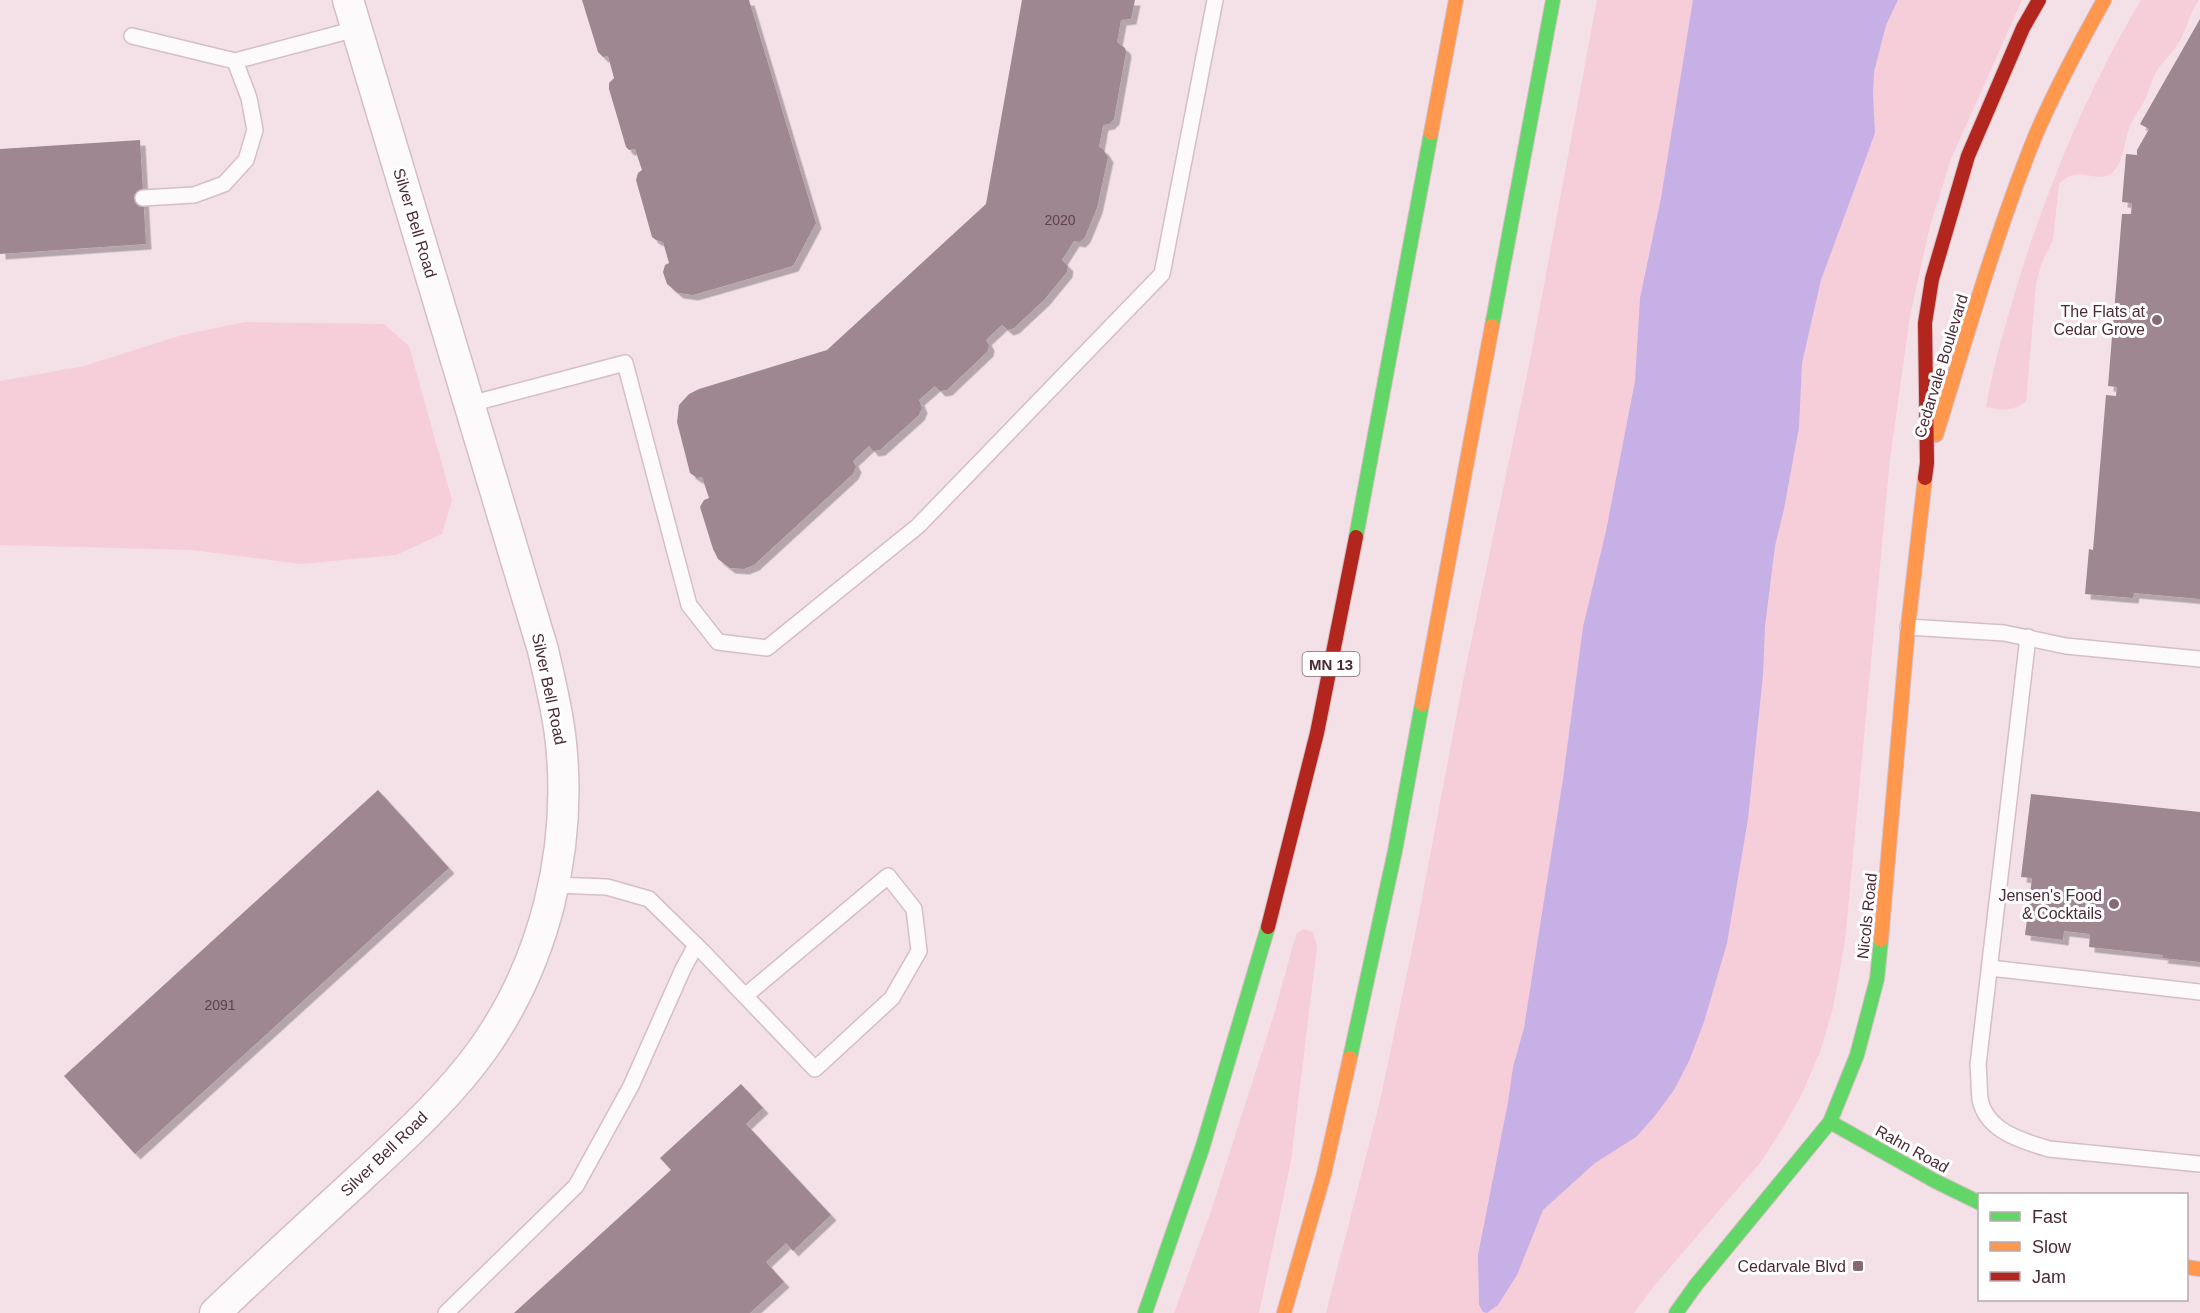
<svg xmlns="http://www.w3.org/2000/svg" width="2200" height="1313" font-family="Arial,sans-serif">
  <style>
    .green { fill: #f6ceda }
    .water { fill: #c6b0e6 }
    .building { fill: #9e8790; filter: url(#shadow) }
    .lines { fill: none; stroke-linecap: round; stroke-linejoin: round }
    .lane-casing { stroke: #d5bec5; stroke-width: 18 }
    .street-casing { stroke: #d5bec5; stroke-width: 33 }
    .fast-casing { stroke: #d5bec5; stroke-width: 16 }
    .slow-casing { stroke: #d5bec5; stroke-width: 16 }
    .jam-casing { stroke: #d5bec5; stroke-width: 16 }
    .lane { stroke: #fdfafb; stroke-width: 15 }
    .street { stroke: #fdfafb; stroke-width: 30 }
    .fast { stroke: #63d668; stroke-width: 14 }
    .slow { stroke: #ff974d; stroke-width: 14 }
    .jam { stroke: #b3261e; stroke-width: 14 }
    .poi-dot { fill: #866a73; stroke: #fff; stroke-width: 2 }
    .labels { text-anchor: middle; dominant-baseline: central; stroke-width: 6; stroke-linejoin: round; paint-order: stroke }
    .number-label { font-size: 14px; fill: #60414c }
    .shield { fill: #fff; stroke: #816a72; stroke-width: 1.5 }
    .shield-label { font-size: 15px; font-weight: bold; fill: #4b2a35 }
    .street-label { font-size: 16px; fill: #4b2a35; stroke: #fff }
    .poi-label { font-size: 16px; fill: #4b2a35; stroke: #fff; text-anchor: end }
  </style>
  <defs>
    <filter id="shadow"><feDropShadow dx="5.5" dy="5.5" stdDeviation="0" flood-color="#0004"/></filter>
  </defs>
  <rect width="100%" height="100%" fill="#f4e1e7"/>
  <g class="green">
    <polygon points="1597,0 2022,0 1951,159 1930,226 1910,316 1890,459 1845,941 1833,1008 1821,1049 1802,1094 1784,1126 1760,1163 1654,1286 1634,1313 1326,1313 1379,1105 1414,940 1465,671 1530,360"/>
    <path d="M 2141,0 L 2199,0 C 2190,12 2187,28 2180,41 C 2173,53 2161,62 2155,74 C 2151,82 2149,92 2145,100 C 2141,108 2135,115 2131,124 C 2124,138 2125,159 2114,171 C 2099,187 2078,162 2059,184 L 2053,240 L 2041,265 L 2036,285 L 2026,402 C 2012,411 2002,411 1986,407 C 1994,359 2009,313 2023,266 C 2053,174 2091,83 2141,0 Z"/>
    <polygon points="245,322 384,324 409,346 452,500 442,534 396,555 301,564 191,550 0,545 0,381 84,366 182,335"/>
    <polygon points="1303,929 1313,932 1317,947 1291,1161 1259,1313 1174,1313 1211,1211 1275,1011 1293,945 1297,933"/>
  </g>
  <polygon class="water" points="1693,0 1898,0 1886,25 1874,72 1873,94 1875,133 1821,280 1802,363 1799,427 1784,509 1775,546 1765,626 1763,675 1748,819 1727,943 1704,1022 1689,1061 1674,1090 1654,1117 1636,1137 1595,1163 1543,1210 1517,1275 1498,1305 1487,1313 1483,1312 1479,1305 1478,1255 1508,1102 1513,1067 1524,1028 1563,779 1583,627 1606,531 1635,381 1640,298 1661,198"/>
  <g class="building">
    <polygon points="582,0 749,0 816,223 793,266 693,295 678,293 667,284 663,272 665,265 669,263 663,242 656,240 652,237 636,180 638,173 642,170 635,149 629,150 626,147 609,89 609,83 614,78 608,56 603,57 598,52"/>
    <polygon points="1022,0 1135,0 1131,19 1121,20 1117,42 1125,48 1126,52 1114,119 1109,124 1103,125 1099,147 1103,149 1108,157 1097,208 1085,237 1080,242 1074,241 1062,260 1068,266 1067,272 1044,300 1014,328 1008,330 1002,325 986,340 989,345 988,351 947,390 940,391 935,386 919,400 922,408 919,415 880,450 873,451 869,446 853,461 856,467 853,474 754,565 744,569 730,568 718,559 713,549 700,507 704,500 709,498 702,477 697,478 690,473 677,422 679,405 689,394 699,389 827,350 986,204"/>
    <polygon points="2200,19 2200,599 2134,593 2133,598 2085,594 2089,549 2093,550 2106,395 2116,396 2117,387 2108,386 2122,214 2131,214 2132,203 2122,202 2126,154 2137,155 2137,150 2149,129 2140,124"/>
    <polygon points="140,140 146,244 0,254 0,149"/>
    <polygon points="378,790 449,868 135,1154 64,1076"/>
    <polygon points="2031,794 2200,812 2200,962 2162,958 2163,955 2089,947 2090,934 2064,931 2063,940 2025,935 2032,878 2021,877"/>
    <polygon points="741,1084 763,1108 746,1124 831,1215 793,1251 786,1243 766,1262 784,1282 750,1313 514,1313 671,1170 660,1158"/>
  </g>
  <g class="lines">
    <defs>
      <g id="lane">
        <polyline points="132,36 235,61 356,29"/>
        <polyline points="143,198 194,195 224,184 246,160 255,130 249,98 235,61"/>
        <polyline points="470,404 625,363 689,605 718,642 767,648 918,526 1162,274 1215,0"/>
        <polyline points="1908,627 2004,633 2066,646 2200,659"/>
        <path d="M 2028,637 L 1978,1065 C 1979,1076 1979,1088 1980,1099 C 1986,1131 2022,1141 2049,1149 L 2200,1164"/>
        <polyline points="554,885 607,887 649,899 703,952 815,1069 892,998 919,951 914,909 888,876 745,996"/>
        <polyline points="1990,968 2200,992"/>
        <polyline points="446,1313 576,1186 631,1086 683,969 696,945"/>
      </g>
      <path id="street" d="M 215,1313 C 262,1268 310,1224 358,1180 C 402,1139 448,1098 483,1049 C 545,961 572,850 561,743 C 558,712 550,681 543,650 L 348,0"/>
      <g id="fast">
        <polyline points="1492,326 1553,0"/>
        <polyline points="1356,537 1431,133"/>
        <polyline points="1350,1058 1395,851 1422,704"/>
        <polyline points="1830,1122 1935,1181 1980,1203"/>
        <polyline points="1145,1313 1202,1149 1268,927"/>
        <polyline points="1676,1313 1696,1285 1830,1122 1857,1055 1877,979 1881,940"/>
      </g>
      <g id="slow">
        <polyline points="1431,133 1456,0"/>
        <path d="M 1936,435 C 1967,336 1995,236 2034,139 C 2054,91 2079,45 2104,0"/>
        <polyline points="1422,704 1492,326"/>
        <polyline points="1881,940 1908,627 1925,478"/>
        <polyline points="2186,1267 2200,1269"/>
        <polyline points="1284,1313 1324,1174 1350,1058"/>
      </g>
      <g id="jam">
        <polyline points="1925,478 1927,463 1925,323 1932,279 1968,156 2023,28 2039,0"/>
        <polyline points="1268,927 1317,733 1356,537"/>
      </g>
    </defs>
    <use href="#lane" class="lane-casing"/>
    <use href="#street" class="street-casing"/>
    <use href="#fast" class="fast-casing"/>
    <use href="#slow" class="slow-casing"/>
    <use href="#jam" class="jam-casing"/>
    <use href="#lane" class="lane"/>
    <use href="#street" class="street"/>
    <use href="#fast" class="fast"/>
    <use href="#slow" class="slow"/>
    <use href="#jam" class="jam"/>
  </g>
  <g class="poi-dot">
    <circle cx="2157" cy="320" r="6"/>
    <circle cx="2114" cy="904" r="6"/>
    <rect x="1852" y="1260" width="12" height="12" rx="3"/>
  </g>
  <g class="labels">
    <g class="number-label">
      <text x="1060" y="220">2020</text>
      <text x="220" y="1005">2091</text>
    </g>
    <rect class="shield" x="1302.5" y="652" width="57" height="24" rx="4.5"/>
    <g class="shield-label">
      <text x="1331" y="664">MN 13</text>
    </g>
    <g class="street-label">
      <text transform="translate(415 223) rotate(73)">Silver Bell Road</text>
      <text transform="translate(1941 366) rotate(-73)">Cedarvale Boulevard</text>
      <text transform="translate(549 689) rotate(78)">Silver Bell Road</text>
      <text transform="translate(1867 916) rotate(-84)">Nicols Road</text>
      <text transform="translate(1912 1149) rotate(29)">Rahn Road</text>
      <text transform="translate(384 1154) rotate(-44)">Silver Bell Road</text>
    </g>
    <g class="poi-label">
      <text x="2145" y="311">The Flats at<tspan x="2145" dy="18">Cedar Grove</tspan></text>
      <text x="2102" y="895">Jensen's Food<tspan x="2102" dy="18">&amp; Cocktails</tspan></text>
      <text x="1846" y="1266">Cedarvale Blvd</text>
    </g>
  </g>
  <rect x="1978" y="1193" width="210" height="108" fill="#ffffff" stroke="#b7aaae" stroke-width="1.5"/>
  <rect x="1990" y="1212" width="30" height="9" fill="#63d668" stroke="#b7aaae" stroke-width="1.5"/>
  <text x="2032" y="1223" font-size="18" fill="#4b2a35">Fast</text>
  <rect x="1990" y="1242" width="30" height="9" fill="#ff974d" stroke="#b7aaae" stroke-width="1.5"/>
  <text x="2032" y="1253" font-size="18" fill="#4b2a35">Slow</text>
  <rect x="1990" y="1272" width="30" height="9" fill="#b3261e" stroke="#b7aaae" stroke-width="1.5"/>
  <text x="2032" y="1283" font-size="18" fill="#4b2a35">Jam</text>
</svg>
